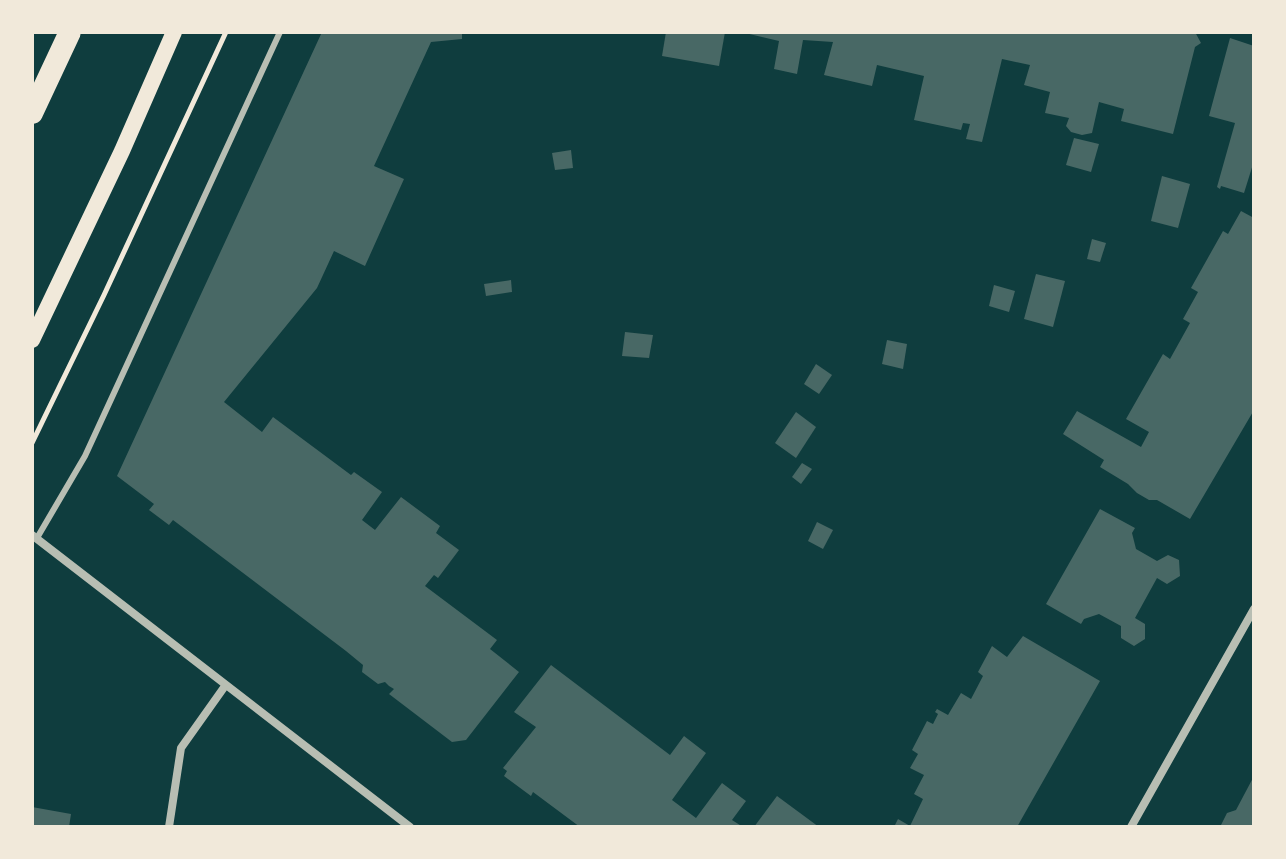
<svg xmlns="http://www.w3.org/2000/svg" width="1286" height="859" font-family="Rubik,sans-serif">
  <style>
    .building { fill: #486865 }
    .lines { fill: none; stroke-linecap: round; stroke-linejoin: round }
    .path { stroke: #f1e9da; stroke-width: 5 }
    .service { stroke: #b8beb3; stroke-width: 6 }
    .minor { stroke: #b8beb3; stroke-width: 8 }
    .secondary { stroke: #f1e9da; stroke-width: 16 }
    .trunk { stroke: #f1e9da; stroke-width: 22 }
  </style>
  <rect width="100%" height="100%" fill="#0f3d3e"/>
  <g class="building">
    <polygon points="322,32 462,32 462,39 431,42 374,166 404,179 365,266 334,251 317,288 224,402 262,432 273,417 351,475 354,472 382,492 362,520 375,530 401,497 440,526 436,533 459,550 438,578 434,575 425,586 497,640 490,649 519,672 466,740 452,742 389,694 394,689 389,686 385,682 378,684 362,672 363,665 346,651 173,520 169,525 149,510 154,504 117,476"/>
    <polygon points="666,32 725,32 719,66 662,56"/>
    <polygon points="741,32 1195,32 1201,43 1195,47 1173,134 1121,121 1124,109 1099,102 1092,133 1082,135 1071,132 1066,126 1069,118 1045,113 1050,92 1024,85 1030,65 1002,59 982,142 966,139 970,124 963,123 961,130 914,120 924,76 877,65 872,86 824,75 833,42 803,40 797,74 774,69 779,41"/>
    <polygon points="1230,38 1254,46 1254,161 1244,193 1221,186 1220,189 1217,187 1235,123 1209,116"/>
    <polygon points="1074,138 1099,144 1091,172 1066,165"/>
    <polygon points="571,150 573,168 555,170 552,153"/>
    <polygon points="1162,176 1190,184 1178,228 1151,221"/>
    <polygon points="1241,211 1254,218 1254,410 1190,519 1157,500 1149,500 1137,493 1128,484 1100,467 1104,460 1063,434 1077,411 1141,447 1149,432 1126,419 1163,354 1170,359 1190,323 1183,319 1198,292 1191,288 1223,231 1228,234"/>
    <polygon points="1092,239 1106,243 1100,262 1087,259"/>
    <polygon points="1036,274 1065,281 1053,327 1024,319"/>
    <polygon points="511,280 512,292 486,296 484,284"/>
    <polygon points="994,285 1015,291 1009,312 989,306"/>
    <polygon points="625,332 653,335 649,358 622,356"/>
    <polygon points="887,340 907,344 903,369 882,364"/>
    <polygon points="816,364 832,375 819,394 804,384"/>
    <polygon points="796,412 816,427 796,458 775,443"/>
    <polygon points="802,463 812,469 801,484 792,477"/>
    <polygon points="1100,509 1135,528 1132,533 1136,549 1157,561 1168,555 1179,560 1180,576 1167,584 1157,578 1135,618 1145,624 1145,639 1134,646 1121,638 1121,626 1099,614 1084,619 1081,624 1046,604"/>
    <polygon points="817,522 833,530 823,549 808,541"/>
    <polygon points="1023,636 1100,681 1017,827 894,827 898,819 910,826 923,799 914,794 924,775 910,768 918,754 912,750 927,721 933,724 938,714 935,712 937,709 948,715 961,693 971,699 983,676 978,672 992,646 1007,657"/>
    <polygon points="551,665 670,755 684,736 706,753 672,800 696,818 722,783 746,801 732,820 743,827 580,827 533,792 531,796 504,776 507,771 503,768 536,727 514,712"/>
    <polygon points="1254,776 1254,827 1220,827 1227,813 1236,810"/>
    <polygon points="777,796 819,827 754,827"/>
    <polygon points="32,807 71,814 69,827 32,827"/>
  </g>
  <g class="lines">
    <polyline class="path" points="32,443 104,295 226,32"/>
    <polyline class="service" points="37,538 85,456 280,32"/>
    <g class="minor">
      <polyline points="32,535 410,827"/>
      <polyline points="169,827 181,748 225,686"/>
      <polyline points="1131,827 1254,609"/>
    </g>
    <polyline class="secondary" points="32,340 122,151 174,32"/>
    <polyline class="trunk" points="32,113 70,32"/>
  </g>
  <rect width="1286" height="859" fill="none" stroke="#f1e9da" stroke-width="68"/>
</svg>
